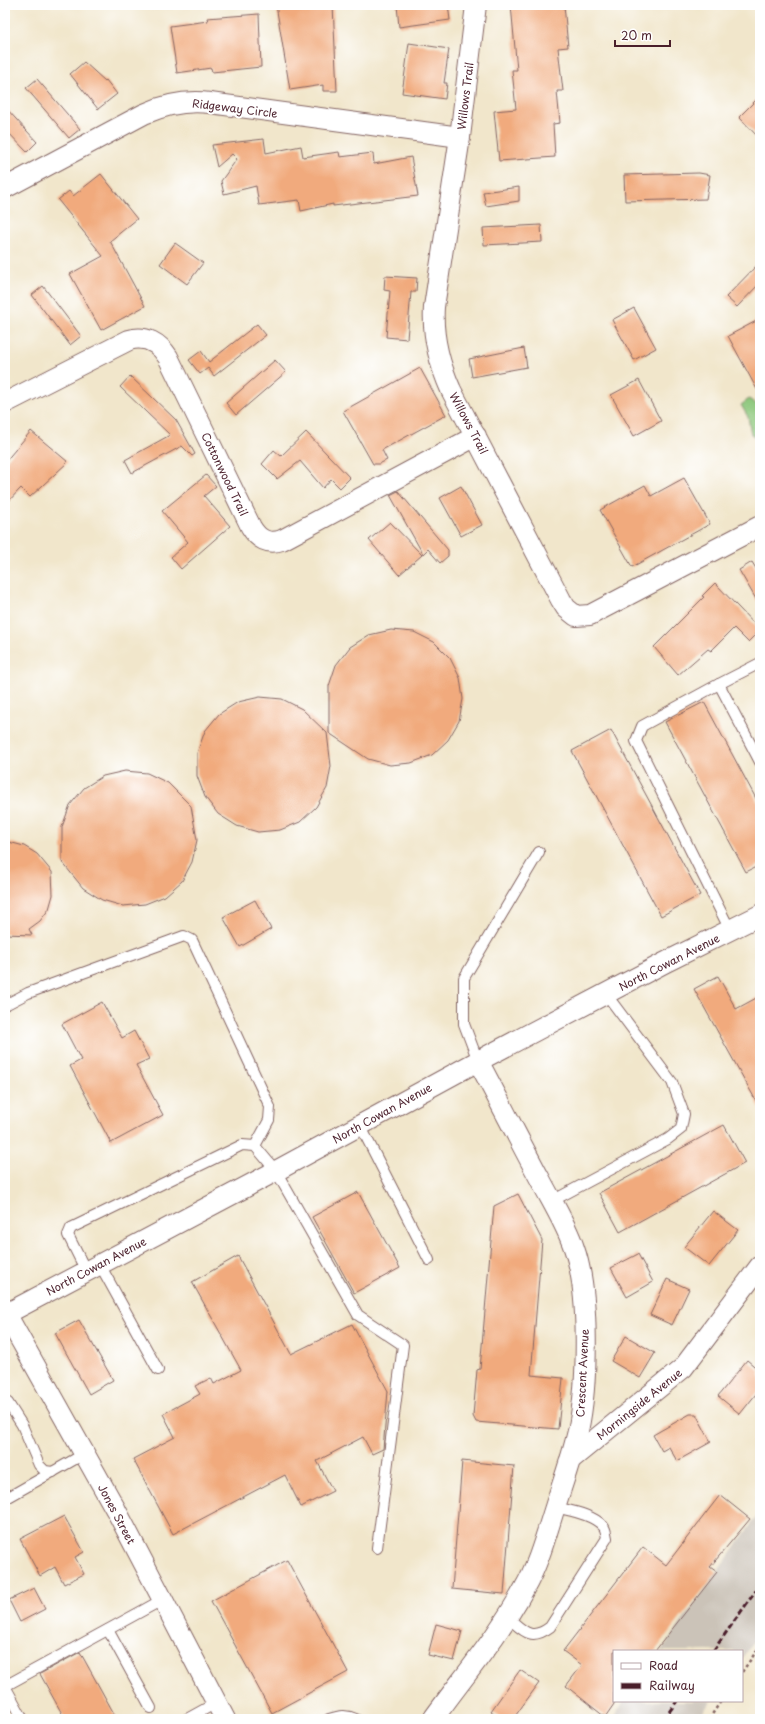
<svg xmlns="http://www.w3.org/2000/svg" width="765" height="1724" font-family="'Playpen Sans',sans-serif">
  <style>
    .industrial { fill: #cbc3b8 }
    .green { fill: #8ec87d; stroke: #6c7454 }
    .building { fill: #f1aa7d }
    .lines { fill: none; stroke-linecap: round; stroke-linejoin: round }
    .service-casing { stroke: #846563; stroke-width: 12 }
    .minor-casing { stroke: #846563; stroke-width: 22 }
    .path { stroke: #846563; stroke-width: 2.5; stroke-dasharray: 3 3; stroke-linecap: butt }
    .service { stroke: #fff; stroke-width: 10 }
    .minor { stroke: #fff; stroke-width: 20 }
    .rail { stroke: #4a1f2b; stroke-width: 3; stroke-dasharray: 6 3; stroke-linecap: butt }
    .labels { text-anchor: middle; dominant-baseline: central; stroke-width: 4; stroke-linejoin: round; paint-order: stroke }
    .street-label { font-size: 11px; fill: #4a1f2b; stroke: #fff }
  </style>
  <rect width="100%" height="100%" fill="#fff"/>
  <filter id="ink" filterUnits="userSpaceOnUse"><feTurbulence type="fractalNoise" baseFrequency=".025" numOctaves="2"/><feDisplacementMap in="SourceGraphic" scale="8" xChannelSelector="R" yChannelSelector="G"/><feConvolveMatrix kernelMatrix="1 2 1 2 8 2 1 2 1" color-interpolation-filters="sRGB"/></filter>
  <filter id="wash" filterUnits="userSpaceOnUse"><feTurbulence type="fractalNoise" baseFrequency=".012" numOctaves="4" result="noise"/><feDisplacementMap in="SourceGraphic" scale="16" xChannelSelector="R" yChannelSelector="G"/><feGaussianBlur stdDeviation="0.9" result="paint"/><feColorMatrix in="noise" values="0 0 0 0 0 0 0 0 0 0 0 0 0 0 0 0 0 1.4 0 .05"/><feComposite in="paint" operator="in"/></filter>
  <g filter="url(#wash)">
    <rect width="100%" height="100%" fill="#f1e6cb"/>
    <g class="industrial">
      <polygon points="760,1512 760,1633 742,1658 742,1651 661,1651"/>
      <polygon points="625,1701 711,1701 698,1719 612,1719"/>
    </g>
    <polygon class="green" points="749,399 760,407 760,440 751,434 748,417 741,405"/>
    <g id="blocks">
      <g class="building">
        <polygon points="276,5 333,5 337,91 323,91 323,85 290,90"/>
        <polygon points="397,5 448,5 450,20 399,27"/>
        <polygon points="511,5 564,5 568,47 558,48 563,91 557,91 560,123 553,124 555,157 499,161 494,111 516,109 512,70 517,70"/>
        <polygon points="259,14 261,67 212,72 211,68 177,73 170,26 208,21 207,18"/>
        <polygon points="409,43 449,49 444,83 447,83 445,99 402,93"/>
        <polygon points="84,62 105,81 106,80 117,94 98,109 70,74"/>
        <polygon points="37,79 80,129 69,138 26,88"/>
        <polygon points="760,96 760,139 739,117"/>
        <polygon points="5,107 37,142 27,152 5,129"/>
        <polygon points="264,139 266,153 301,146 303,157 339,152 340,157 373,153 374,164 411,157 418,196 333,206 333,204 301,211 299,200 259,205 256,186 224,194 221,181 237,159 232,154 217,167 212,145"/>
        <polygon points="699,173 710,175 706,199 625,201 624,175"/>
        <polygon points="101,174 137,219 110,241 145,306 101,330 70,274 103,256 58,200 69,191 73,196"/>
        <polygon points="519,187 519,201 486,206 483,192"/>
        <polygon points="541,225 542,242 484,245 483,228"/>
        <polygon points="175,243 203,263 187,284 160,264"/>
        <polygon points="760,262 760,283 737,307 726,297"/>
        <polygon points="385,276 417,278 416,292 411,292 407,339 386,337 390,291 384,290"/>
        <polygon points="43,286 81,336 70,345 32,295"/>
        <polygon points="634,308 656,348 634,360 612,320"/>
        <polygon points="760,319 760,395 728,336"/>
        <polygon points="257,324 266,335 214,376 208,368 200,374 189,360 201,351 209,362"/>
        <polygon points="524,348 527,367 472,377 469,359"/>
        <polygon points="275,360 286,372 236,415 226,403"/>
        <polygon points="420,368 446,415 382,450 387,460 379,464 373,464 343,411"/>
        <polygon points="130,376 176,420 195,454 192,456 182,446 132,473 125,460 170,435 120,387"/>
        <polygon points="639,380 661,421 634,436 611,395"/>
        <polygon points="31,431 68,462 30,497 21,488 5,505 5,462"/>
        <polygon points="306,432 350,478 340,488 331,479 323,488 300,461 277,479 262,464 274,450 281,456"/>
        <polygon points="206,475 216,486 204,496 230,526 181,569 171,557 188,542 162,511"/>
        <polygon points="684,478 710,524 632,567 600,510 645,485 651,496"/>
        <polygon points="461,486 482,525 461,536 440,498"/>
        <polygon points="398,491 448,550 448,556 440,563 428,549 423,554 390,495"/>
        <polygon points="390,522 422,555 399,575 369,540"/>
        <polygon points="752,562 760,575 760,606 739,570"/>
        <polygon points="715,583 760,630 748,642 734,628 711,651 708,649 678,675 654,647 704,597 702,596"/>
        <polygon points="391,630 414,632 434,642 450,658 460,678 463,699 459,721 448,740 432,755 411,763 390,765 368,759 329,733 329,686 336,665 350,647 369,635"/>
        <polygon points="260,697 282,699 302,709 327,733 331,766 327,788 316,807 300,822 280,830 258,832 237,826 218,814 205,797 197,776 197,753 205,731 219,714 238,702"/>
        <polygon points="704,702 760,806 760,865 746,872 665,722"/>
        <polygon points="611,730 700,895 661,916 572,751"/>
        <polygon points="125,771 147,773 168,783 191,806 197,840 192,862 182,881 165,896 145,904 123,906 102,900 83,888 62,862 62,827 70,805 84,788 103,776"/>
        <polygon points="5,841 24,846 37,854 52,872 53,895 49,909 40,921 29,929 32,935 5,934"/>
        <polygon points="255,900 271,929 240,947 223,917"/>
        <polygon points="718,976 736,1009 760,996 760,1108 694,989"/>
        <polygon points="102,1002 122,1038 134,1031 149,1059 136,1065 163,1115 111,1143 70,1066 81,1060 62,1024"/>
        <polygon points="724,1125 745,1163 620,1232 599,1193"/>
        <polygon points="358,1192 400,1268 354,1293 312,1217"/>
        <polygon points="518,1194 542,1240 531,1375 563,1378 558,1429 476,1422 473,1416 477,1370 480,1369 494,1206"/>
        <polygon points="713,1211 738,1230 709,1266 684,1247"/>
        <polygon points="638,1254 653,1282 627,1297 611,1268"/>
        <polygon points="238,1256 291,1354 352,1324 388,1391 383,1449 372,1454 363,1437 317,1461 333,1491 301,1507 285,1475 173,1534 133,1459 175,1437 163,1414 200,1394 195,1386 211,1378 214,1384 241,1370 192,1282"/>
        <polygon points="667,1279 689,1289 672,1325 650,1315"/>
        <polygon points="79,1320 113,1380 89,1394 55,1333"/>
        <polygon points="626,1336 655,1353 640,1378 611,1361"/>
        <polygon points="747,1360 760,1371 760,1389 740,1414 718,1396"/>
        <polygon points="690,1414 696,1414 711,1442 677,1461 669,1447 662,1451 653,1435"/>
        <polygon points="462,1461 514,1466 504,1594 452,1589"/>
        <polygon points="720,1495 750,1519 710,1567 717,1572 655,1651 614,1651 614,1704 605,1717 566,1686 582,1665 563,1651 643,1547 666,1565"/>
        <polygon points="64,1516 84,1552 75,1557 84,1574 64,1584 55,1567 40,1576 20,1539"/>
        <polygon points="287,1560 348,1672 272,1713 211,1601"/>
        <polygon points="34,1588 45,1609 20,1622 9,1600"/>
        <polygon points="436,1624 462,1631 454,1661 428,1655"/>
        <polygon points="80,1652 117,1719 65,1719 40,1674"/>
        <polygon points="520,1670 539,1683 513,1719 501,1719 491,1711"/>
      </g>
    </g>
  </g>
  <g filter="url(#ink)">
    <use href="#blocks" fill-opacity="0" stroke="#846563" stroke-width="1"/>
    <g class="lines">
      <defs>
        <g id="service">
          <polyline points="719,684 760,663"/>
          <polyline points="730,930 636,741 642,726 719,684 760,762"/>
          <polyline points="5,1005 28,993 184,936 192,940 270,1107 269,1120 255,1146"/>
          <polyline points="478,1061 464,1024 464,978 539,852"/>
          <polyline points="360,1125 429,1260"/>
          <polyline points="552,1201 668,1139 681,1129 684,1114 672,1082 606,994"/>
          <polyline points="99,1263 158,1370"/>
          <polyline points="86,1271 68,1235 71,1228 242,1145 255,1146 276,1171 358,1315 403,1345 377,1548"/>
          <polyline points="5,1401 8,1403 22,1425 39,1465 45,1471 53,1472"/>
          <polyline points="5,1499 84,1454"/>
          <path d="M 507,1617 C 523,1630 530,1642 550,1627 L 607,1538 C 606,1534 606,1529 603,1526 C 592,1514 570,1511 555,1507"/>
          <polyline points="108,1630 151,1708"/>
          <polyline points="23,1719 5,1686 162,1600"/>
          <polyline points="187,1719 216,1703"/>
          <path d="M 329,1719 C 339,1716 346,1714 356,1719"/>
        </g>
        <g id="minor">
          <path d="M 476,5 L 460,137 L 434,307 C 432,337 439,363 451,390 L 561,600 L 566,608 L 576,616 L 590,615 L 760,526"/>
          <path d="M 5,188 L 144,114 C 166,104 186,100 210,103 L 460,137"/>
          <path d="M 5,403 L 129,340 C 146,335 159,343 168,357 L 251,527 C 258,539 268,545 282,540 L 476,436"/>
          <polyline points="5,1312 116,1510 225,1719"/>
          <polyline points="6,1314 276,1171 478,1061 664,963 760,915"/>
          <polyline points="570,1460 683,1368 760,1266"/>
          <path d="M 433,1719 C 464,1676 499,1635 524,1589 C 539,1563 546,1535 555,1507 C 563,1482 572,1457 578,1431 C 588,1384 590,1293 574,1248 C 566,1224 552,1202 540,1179 C 519,1140 499,1100 478,1061"/>
        </g>
      </defs>
      <use href="#service" class="service-casing"/>
      <use href="#minor" class="minor-casing"/>
      <g class="path">
        <polyline points="742,1672 760,1646"/>
        <polyline points="709,1719 721,1701"/>
      </g>
      <use href="#service" class="service"/>
      <use href="#minor" class="minor"/>
      <g class="rail">
        <polyline points="713,1651 760,1585"/>
        <polyline points="664,1719 677,1701"/>
      </g>
    </g>
  </g>
  <g class="labels">
    <g class="street-label">
      <text transform="translate(465 96) rotate(-83)">Willows Trail</text>
      <text transform="translate(235 108) rotate(7)">Ridgeway Circle</text>
      <text transform="translate(469 423) rotate(62)">Willows Trail</text>
      <text transform="translate(225 474) rotate(64)">Cottonwood Trail</text>
      <text transform="translate(669 962) rotate(-27)">North Cowan Avenue</text>
      <text transform="translate(382 1113) rotate(-29)">North Cowan Avenue</text>
      <text transform="translate(96 1266) rotate(-28)">North Cowan Avenue</text>
      <text transform="translate(582 1373) rotate(-87)">Crescent Avenue</text>
      <text transform="translate(639 1404) rotate(-39)">Morningside Avenue</text>
      <text transform="translate(117 1514) rotate(62)">Jones Street</text>
    </g>
  </g>
  <rect width="765" height="1724" fill="none" stroke="#fff" stroke-width="20"/>
  <rect x="613" y="1650" width="130" height="52" fill="#ffffff" stroke="#b7a5aa"/>
  <rect x="621" y="1663" width="20" height="6" fill="#ffffff" stroke="#b7a5aa"/>
  <text x="649" y="1670" font-size="12" fill="#4a1f2b">Road</text>
  <rect x="621" y="1683" width="20" height="6" fill="#4a1f2b" stroke="#b7a5aa"/>
  <text x="649" y="1690" font-size="12" fill="#4a1f2b">Railway</text>
  <path d="M615 40v6h55v-6" fill="none" stroke="#4a1f2b" stroke-width="2"/>
  <text x="621" y="40" font-size="12" fill="#4a1f2b" stroke="#ffffff" stroke-width="3" paint-order="stroke">20 m</text>
</svg>
